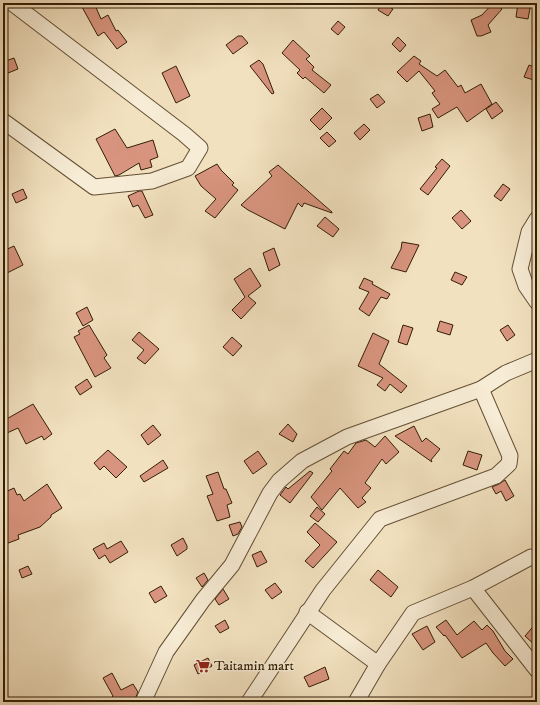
<svg xmlns="http://www.w3.org/2000/svg" width="540" height="705" font-family="'IM FELL DW Pica',serif">
  <style>
    .building { fill: #d8947e; stroke: #331e06 }
    .lines { fill: none; stroke-linecap: round; stroke-linejoin: round }
    .minor-casing { stroke: #634f34; stroke-width: 17 }
    .minor { stroke: #f7ecd5; stroke-width: 15 }
    .labels { text-anchor: middle; dominant-baseline: central; stroke-width: 3; stroke-linejoin: round; paint-order: stroke }
    .poi-label { font-size: 14px; fill: #331e06; stroke: #f7ecd5; text-anchor: start }
  </style>
  <rect width="100%" height="100%" fill="#f2e1bf"/>
  <filter id="stains"><feTurbulence type="fractalNoise" baseFrequency=".005" numOctaves="4"/><feColorMatrix values="0 0 0 0 .2 0 0 0 0 .09 0 0 0 0 .02 0 0 0 .5 -.17"/></filter>
  <radialGradient id="worn" r=".72"><stop offset=".6" stop-color="#630" stop-opacity="0"/><stop offset="1" stop-color="#630" stop-opacity=".3"/></radialGradient>
  <g class="building">
    <polygon points="91,3 94,3 101,19 108,15 116,31 118,30 127,42 117,49 104,32 98,36 82,7"/>
    <polygon points="382,3 393,9 388,16 378,10"/>
    <polygon points="493,3 495,3 502,9 488,25 491,32 481,36 477,36 471,20 482,15"/>
    <polygon points="518,3 531,3 528,19 516,17"/>
    <polygon points="338,21 345,27 338,35 331,29"/>
    <polygon points="238,36 242,36 248,43 233,54 226,45"/>
    <polygon points="398,37 406,45 400,52 392,44"/>
    <polygon points="293,40 310,56 306,59 314,67 312,70 331,85 324,93 305,77 303,79 297,73 300,70 282,53"/>
    <polygon points="414,56 421,61 419,64 437,76 445,70 458,87 461,85 465,93 481,84 492,104 467,122 457,107 438,118 432,109 440,104 432,93 435,91 419,71 407,82 397,72"/>
    <polygon points="14,58 18,69 3,75 3,62"/>
    <polygon points="259,60 263,64 274,93 272,94 250,66"/>
    <polygon points="529,65 537,68 537,81 524,77"/>
    <polygon points="176,66 190,96 176,103 162,73"/>
    <polygon points="378,94 385,102 377,108 370,99"/>
    <polygon points="496,102 503,111 492,119 486,109"/>
    <polygon points="322,108 332,118 320,130 310,120"/>
    <polygon points="430,114 433,127 422,131 418,118"/>
    <polygon points="364,124 370,130 360,140 354,133"/>
    <polygon points="115,129 127,148 153,140 158,157 150,160 152,167 141,170 139,163 119,175 115,176 96,139"/>
    <polygon points="327,132 336,141 329,147 320,138"/>
    <polygon points="442,159 450,166 428,195 420,189 437,168 435,167"/>
    <polygon points="217,164 221,170 234,183 232,185 238,190 215,218 205,211 216,199 201,186 195,176"/>
    <polygon points="278,165 332,212 332,213 304,203 302,207 298,203 285,229 248,210 241,205 272,176 269,172"/>
    <polygon points="503,184 510,189 501,201 494,196"/>
    <polygon points="23,189 27,198 16,203 12,194"/>
    <polygon points="139,191 142,191 153,215 145,218 138,205 133,207 128,196"/>
    <polygon points="461,210 471,221 462,229 452,218"/>
    <polygon points="325,217 339,229 333,237 317,226"/>
    <polygon points="402,242 419,245 406,272 391,268 401,249"/>
    <polygon points="14,246 23,265 3,275 3,251"/>
    <polygon points="274,248 280,265 269,271 263,253"/>
    <polygon points="250,268 261,286 248,296 256,303 241,319 232,310 245,297 234,279"/>
    <polygon points="455,272 467,277 462,285 451,280"/>
    <polygon points="364,278 373,282 372,284 390,294 387,299 381,297 369,316 359,309 369,292 359,288"/>
    <polygon points="87,307 93,320 83,326 76,313"/>
    <polygon points="440,321 453,325 450,335 437,331"/>
    <polygon points="89,325 107,355 104,358 111,368 95,377 74,337 80,334 78,331"/>
    <polygon points="403,325 413,328 407,345 398,342"/>
    <polygon points="508,325 515,335 507,341 500,330"/>
    <polygon points="139,332 159,349 145,364 137,358 144,350 132,340"/>
    <polygon points="373,333 389,341 379,364 407,386 401,393 390,384 385,391 377,385 383,378 358,366"/>
    <polygon points="232,337 242,346 233,356 223,347"/>
    <polygon points="87,379 92,387 80,395 75,387"/>
    <polygon points="33,404 52,434 44,440 42,436 26,444 18,428 7,433 3,424 3,421"/>
    <polygon points="288,424 297,434 293,442 279,434"/>
    <polygon points="153,425 161,435 148,445 141,435"/>
    <polygon points="414,426 422,442 426,438 440,449 431,460 432,462 395,436"/>
    <polygon points="385,436 399,452 386,464 382,459 365,483 371,488 362,498 366,502 358,508 340,488 322,510 311,497 332,471 330,469 344,451 348,454 356,443 366,440 375,447"/>
    <polygon points="108,450 127,467 116,478 104,466 100,470 94,463"/>
    <polygon points="258,451 267,464 253,474 244,461"/>
    <polygon points="468,451 482,455 477,470 463,465"/>
    <polygon points="163,460 168,468 144,482 140,476"/>
    <polygon points="310,471 313,473 290,503 280,495 286,487 288,489"/>
    <polygon points="218,472 224,489 226,489 232,503 227,505 230,517 217,521 207,496 213,494 206,476"/>
    <polygon points="505,480 514,496 506,501 501,491 496,494 492,487 499,484"/>
    <polygon points="47,484 62,508 51,515 51,517 40,527 18,535 19,539 3,545 3,493 14,488 17,495 20,494 24,501"/>
    <polygon points="317,507 325,514 318,522 310,516"/>
    <polygon points="240,522 242,527 238,534 233,536 229,525"/>
    <polygon points="315,523 337,542 313,568 305,561 320,545 307,532"/>
    <polygon points="183,538 187,546 187,549 177,556 171,545"/>
    <polygon points="121,541 128,552 110,563 105,555 99,559 93,549 104,543 107,549"/>
    <polygon points="261,551 267,562 257,567 252,555"/>
    <polygon points="28,566 32,574 22,578 19,570"/>
    <polygon points="378,570 398,587 391,597 370,580"/>
    <polygon points="204,573 208,580 202,587 196,578"/>
    <polygon points="275,583 282,592 272,599 265,590"/>
    <polygon points="161,586 167,596 155,603 149,593"/>
    <polygon points="223,589 229,599 219,605 215,599"/>
    <polygon points="225,620 229,628 220,633 215,626"/>
    <polygon points="446,620 457,635 474,621 482,630 487,625 493,631 505,651 513,659 505,666 493,653 486,643 462,658 445,635 444,636 436,627"/>
    <polygon points="537,622 537,647 525,636"/>
    <polygon points="427,626 435,642 423,650 412,634"/>
    <polygon points="208,658 212,666 198,674 194,665"/>
    <polygon points="325,667 329,679 309,687 304,677"/>
    <polygon points="112,673 121,690 133,684 138,692 135,699 128,702 107,702 113,696 103,678"/>
  </g>
  <g class="lines">
    <defs>
      <g id="minor">
        <polyline points="3,121 94,187 152,181 188,168 200,148 184,134 12,3"/>
        <polyline points="537,219 529,232 520,269 526,286 537,302"/>
        <polyline points="473,588 537,670"/>
        <polyline points="307,612 378,664"/>
        <polyline points="143,702 166,652 203,600 232,565 270,493 279,481 302,461 347,437 481,389 506,373 537,360"/>
        <polyline points="249,702 323,590 380,519 496,476 509,464 510,456 481,389"/>
        <polyline points="356,702 378,664 413,613 473,588 531,557 537,559"/>
      </g>
    </defs>
    <use href="#minor" class="minor-casing"/>
    <use href="#minor" class="minor"/>
  </g>
  <defs>
    <symbol id="supermarket-bare" viewBox="-9 -9 18 18"><path d="M-6-5.5h2.5l.6 2H6L4.5 2H-2.5L-4.4-4H-6ZM-1.5 3.2a1.3 1.3 0 1 0 .1 0ZM3 3.2a1.3 1.3 0 1 0 .1 0Z" fill="#8f2418" stroke="#f7ecd5" stroke-width="2.5" paint-order="stroke"/></symbol>
  </defs>
  <g fill-rule="evenodd">
    <use href="#supermarket-bare" x="193" y="656" width="20" height="20"/>
  </g>
  <g class="labels">
    <g class="poi-label">
      <text x="214" y="666">Taitamin mart</text>
    </g>
  </g>
  <rect width="540" height="705" fill="none" stroke="#f2e1bf" stroke-width="16"/>
  <rect x="4" y="4" width="532" height="697" fill="none" stroke="#331e06" stroke-width="2"/>
  <rect x="8" y="8" width="524" height="689" fill="none" stroke="#331e06"/>
  <rect width="100%" height="100%" filter="url(#stains)"/>
  <rect width="100%" height="100%" fill="url(#worn)"/>
</svg>
